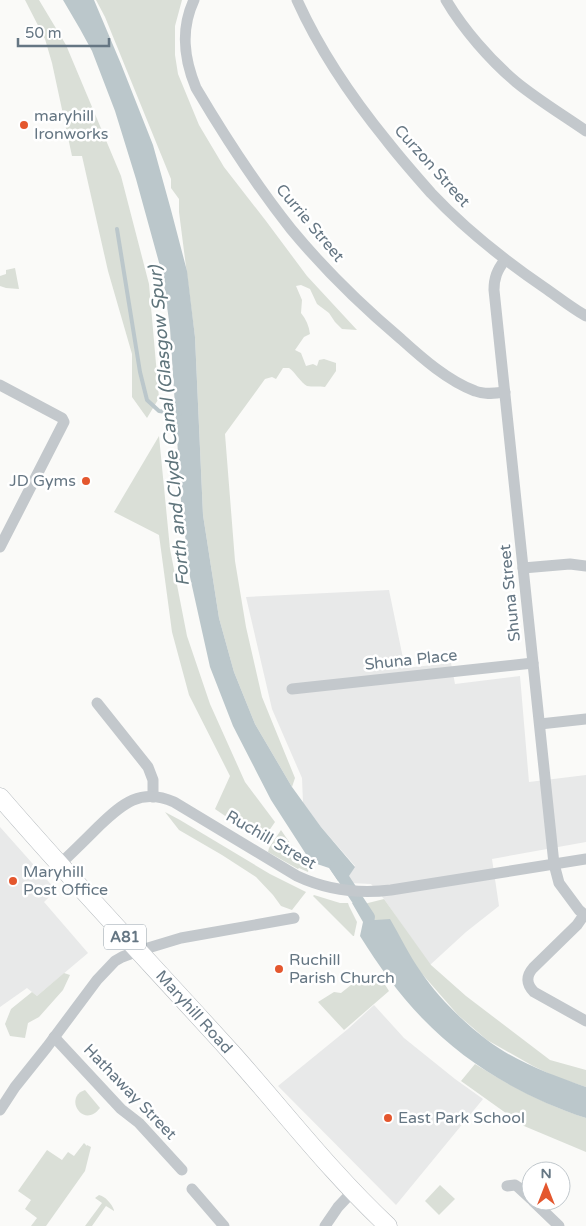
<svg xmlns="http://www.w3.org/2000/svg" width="586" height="1226" font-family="'Varela Round',sans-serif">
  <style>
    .built { fill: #e8e9e9 }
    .green { fill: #dadfd7 }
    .water { fill: #bbc7cb }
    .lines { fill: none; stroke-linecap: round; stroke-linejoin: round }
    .stream { stroke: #bbc7cb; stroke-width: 4 }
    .canal { stroke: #bbc7cb; stroke-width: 12 }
    .primary-casing { stroke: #b5babe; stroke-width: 19 }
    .street { stroke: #c3c8cc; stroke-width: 11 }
    .primary { stroke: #fff; stroke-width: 18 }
    .poi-dot { fill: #e4572e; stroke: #fff; stroke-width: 2 }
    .labels { text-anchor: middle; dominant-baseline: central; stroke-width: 5; stroke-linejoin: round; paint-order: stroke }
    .shield { fill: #fff; stroke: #939fa8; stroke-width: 1 }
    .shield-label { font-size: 15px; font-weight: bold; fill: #657683 }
    .poi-label { font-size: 16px; fill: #657683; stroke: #fff; text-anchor: start }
    .street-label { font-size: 16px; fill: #657683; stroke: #fff }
    .water-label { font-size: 18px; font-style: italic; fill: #60757c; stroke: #fff }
  </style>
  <rect width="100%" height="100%" fill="#fafaf8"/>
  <g class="built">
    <polygon points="389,590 405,668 451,663 455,684 520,676 529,782 586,775 586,842 492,859 499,906 466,932 430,965 384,899 371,884 350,883 347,879 355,866 321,827 303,803 302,778 272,709 246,597"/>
    <polygon points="0,827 56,890 44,902 88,953 37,996 27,988 0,1007"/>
    <polygon points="374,1005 404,1038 455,1079 483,1099 396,1205 278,1086 348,1029"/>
  </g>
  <g class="green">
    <polygon points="25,0 39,0 66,45 121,176 149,284 159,398 147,418 132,397 132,354 108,271 82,156 72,156 52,63 45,39"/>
    <path d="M 96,0 L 182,0 L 175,26 L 175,55 L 178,74 L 199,125 L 224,167 L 266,221 L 307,276 L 357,330 L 342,329 L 335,322 L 329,313 L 317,304 L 310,289 L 301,285 L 296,286 L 302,300 L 301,313 C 306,319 309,326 310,334 L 304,337 L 295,350 L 301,353 L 306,366 L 313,364 L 317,366 L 319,360 L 324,359 L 336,363 L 336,371 L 325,387 C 320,386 312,387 307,386 C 301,383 295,372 289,368 L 283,368 L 276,379 L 272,377 L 265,379 L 225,434 L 235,561 L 246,627 L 262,697 L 295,778 L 292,787 L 255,724 L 234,672 L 219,618 L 203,515 L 195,337 L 179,212 L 179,199 L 171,188 L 171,179 L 105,17 Z"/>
    <polygon points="15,268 19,289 6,288 0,286 0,276 6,274 6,270"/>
    <polygon points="159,436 170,549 187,636 210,704 245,782 275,822 262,841 215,809 230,776 189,695 172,632 159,535 114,512"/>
    <polygon points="165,812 180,820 270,874 306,892 292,910 281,906 273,895 256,877 222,855 179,830"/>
    <polygon points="281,830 296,852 309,867 308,872 299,868 298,869 268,852 269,848"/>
    <polygon points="314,895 340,903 348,903 349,906 357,922 354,936 353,936 313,896"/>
    <polygon points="384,899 431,965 466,996 550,1060 586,1070 586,1087 556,1077 533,1066 487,1040 458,1015 375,920 364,904"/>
    <polygon points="64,973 70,975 63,990 39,1017 28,1023 25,1038 10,1036 5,1024 11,1009 32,992 37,996"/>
    <polygon points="361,977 372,979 380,977 389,991 344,1030 318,1002 334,992 341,993"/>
    <path d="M 475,1064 C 510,1086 546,1105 586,1118 L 586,1152 L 524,1126 L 461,1081 Z"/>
    <path d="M 85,1090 L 100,1108 C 83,1130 63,1097 85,1090 Z"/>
    <polygon points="84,1143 86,1145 86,1146 87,1145 91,1147 85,1171 46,1226 31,1226 37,1218 25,1209 31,1200 18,1191 47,1150 62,1160 68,1152 74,1156"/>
    <polygon points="440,1185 455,1199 439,1215 425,1201"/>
    <path d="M 99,1195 C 105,1196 112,1204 114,1210 L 114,1211 L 106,1206 L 92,1226 L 85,1226 L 102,1203 L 95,1198 Z"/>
  </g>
  <g class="water">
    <polygon points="63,0 94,0 121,64 153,145 171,210 187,271 195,337 203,515 219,618 234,672 255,724 292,787 321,827 355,867 347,879 338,881 329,868 311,862 271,800 233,726 210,667 190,577 181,501 170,328 163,277 136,179 115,111 92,51 80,29"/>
    <path d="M 352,903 L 364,904 L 375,920 L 390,919 C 400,936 409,955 421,972 C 438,997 462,1021 487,1040 C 516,1062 552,1075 586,1087 L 586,1118 C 525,1098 467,1065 422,1018 C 398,993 378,965 360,936 L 363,922 Z"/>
  </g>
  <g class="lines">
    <polyline class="stream" points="117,229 140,372 147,400 159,411 180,414"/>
    <polyline class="canal" points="336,867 369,917"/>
    <defs>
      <path id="primary" d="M 0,797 C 75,884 154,967 231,1052 C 283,1110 331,1173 388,1226"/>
    </defs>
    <use href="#primary" class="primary-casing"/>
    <g class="street">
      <path d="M 194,0 C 180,30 184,59 196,88 C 225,137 256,185 291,229 C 324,269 362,306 401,339 C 422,358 448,381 475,391 C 485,395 495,393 505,392"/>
      <path d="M 297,0 C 320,51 352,98 387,141 C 401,159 416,176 431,193 C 465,229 504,260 545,288 C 558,297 572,308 586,316"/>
      <path d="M 446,0 C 463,29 490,60 516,82 C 538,100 563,115 586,131"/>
      <path d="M 505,260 C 497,270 494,278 494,290 L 554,864 L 559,883 L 579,910 L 586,916"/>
      <polyline points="0,385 62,418 64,422 0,547"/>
      <polyline points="523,568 570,564 586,566"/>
      <polyline points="292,689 533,663"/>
      <polyline points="97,703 148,767 153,780 153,797"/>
      <polyline points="540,724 586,719"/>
      <path d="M 60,864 C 73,852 86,839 99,826 C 122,804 141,787 174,802 L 297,876 C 327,890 359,894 391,890 L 586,859"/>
      <path d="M 584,915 L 577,925 L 533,968 C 526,976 526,984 534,992 L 586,1021"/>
      <polyline points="54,1037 121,1109 139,1123 182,1170"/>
      <polyline points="0,1110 15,1087 47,1047 97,980 115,961 122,957 138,951 181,938 294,918"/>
      <polyline points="507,1186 515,1185 518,1187 531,1199"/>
      <polyline points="192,1189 224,1226"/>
      <polyline points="533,1201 559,1226"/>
      <polyline points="325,1226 338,1207 353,1191"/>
    </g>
    <use href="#primary" class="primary"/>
  </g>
  <g class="poi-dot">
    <circle cx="24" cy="125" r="5"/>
    <circle cx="86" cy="481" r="5"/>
    <circle cx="13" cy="881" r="5"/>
    <circle cx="279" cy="969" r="5"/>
    <circle cx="388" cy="1118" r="5"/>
  </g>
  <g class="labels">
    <rect class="shield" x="104" y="924.5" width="42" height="25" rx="4"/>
    <g class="shield-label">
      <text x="125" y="937">A81</text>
    </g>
    <g class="poi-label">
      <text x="34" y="116">maryhill<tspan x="34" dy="18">Ironworks</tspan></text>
      <text x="76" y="481" text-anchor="end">JD Gyms</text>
      <text x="23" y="872">Maryhill<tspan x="23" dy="18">Post Office</tspan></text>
      <text x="289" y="960">Ruchill<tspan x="289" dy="18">Parish Church</tspan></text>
      <text x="398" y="1118">East Park School</text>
    </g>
    <g class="street-label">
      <text transform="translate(432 166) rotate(48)">Curzon Street</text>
      <text transform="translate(310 223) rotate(50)">Currie Street</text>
      <text transform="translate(510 593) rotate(-96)">Shuna Street</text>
      <text transform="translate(411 660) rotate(-6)">Shuna Place</text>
      <text transform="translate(271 840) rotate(30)">Ruchill Street</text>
      <text transform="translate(194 1012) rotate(48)">Maryhill Road</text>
      <text transform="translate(130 1092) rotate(46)">Hathaway Street</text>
    </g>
    <g class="water-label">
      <text transform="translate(169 426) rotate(-95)">Forth and Clyde Canal (Glasgow Spur)</text>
    </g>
  </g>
  <g transform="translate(546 1186)"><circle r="24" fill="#ffffff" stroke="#c1c8cd"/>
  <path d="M0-4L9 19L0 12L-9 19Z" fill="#e4572e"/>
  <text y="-8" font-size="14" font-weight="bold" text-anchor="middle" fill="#657683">N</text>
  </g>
  <path d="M18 38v8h91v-8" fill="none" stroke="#657683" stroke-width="2.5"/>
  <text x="25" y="38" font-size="15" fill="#657683" stroke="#ffffff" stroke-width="4" paint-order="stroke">50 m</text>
</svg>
